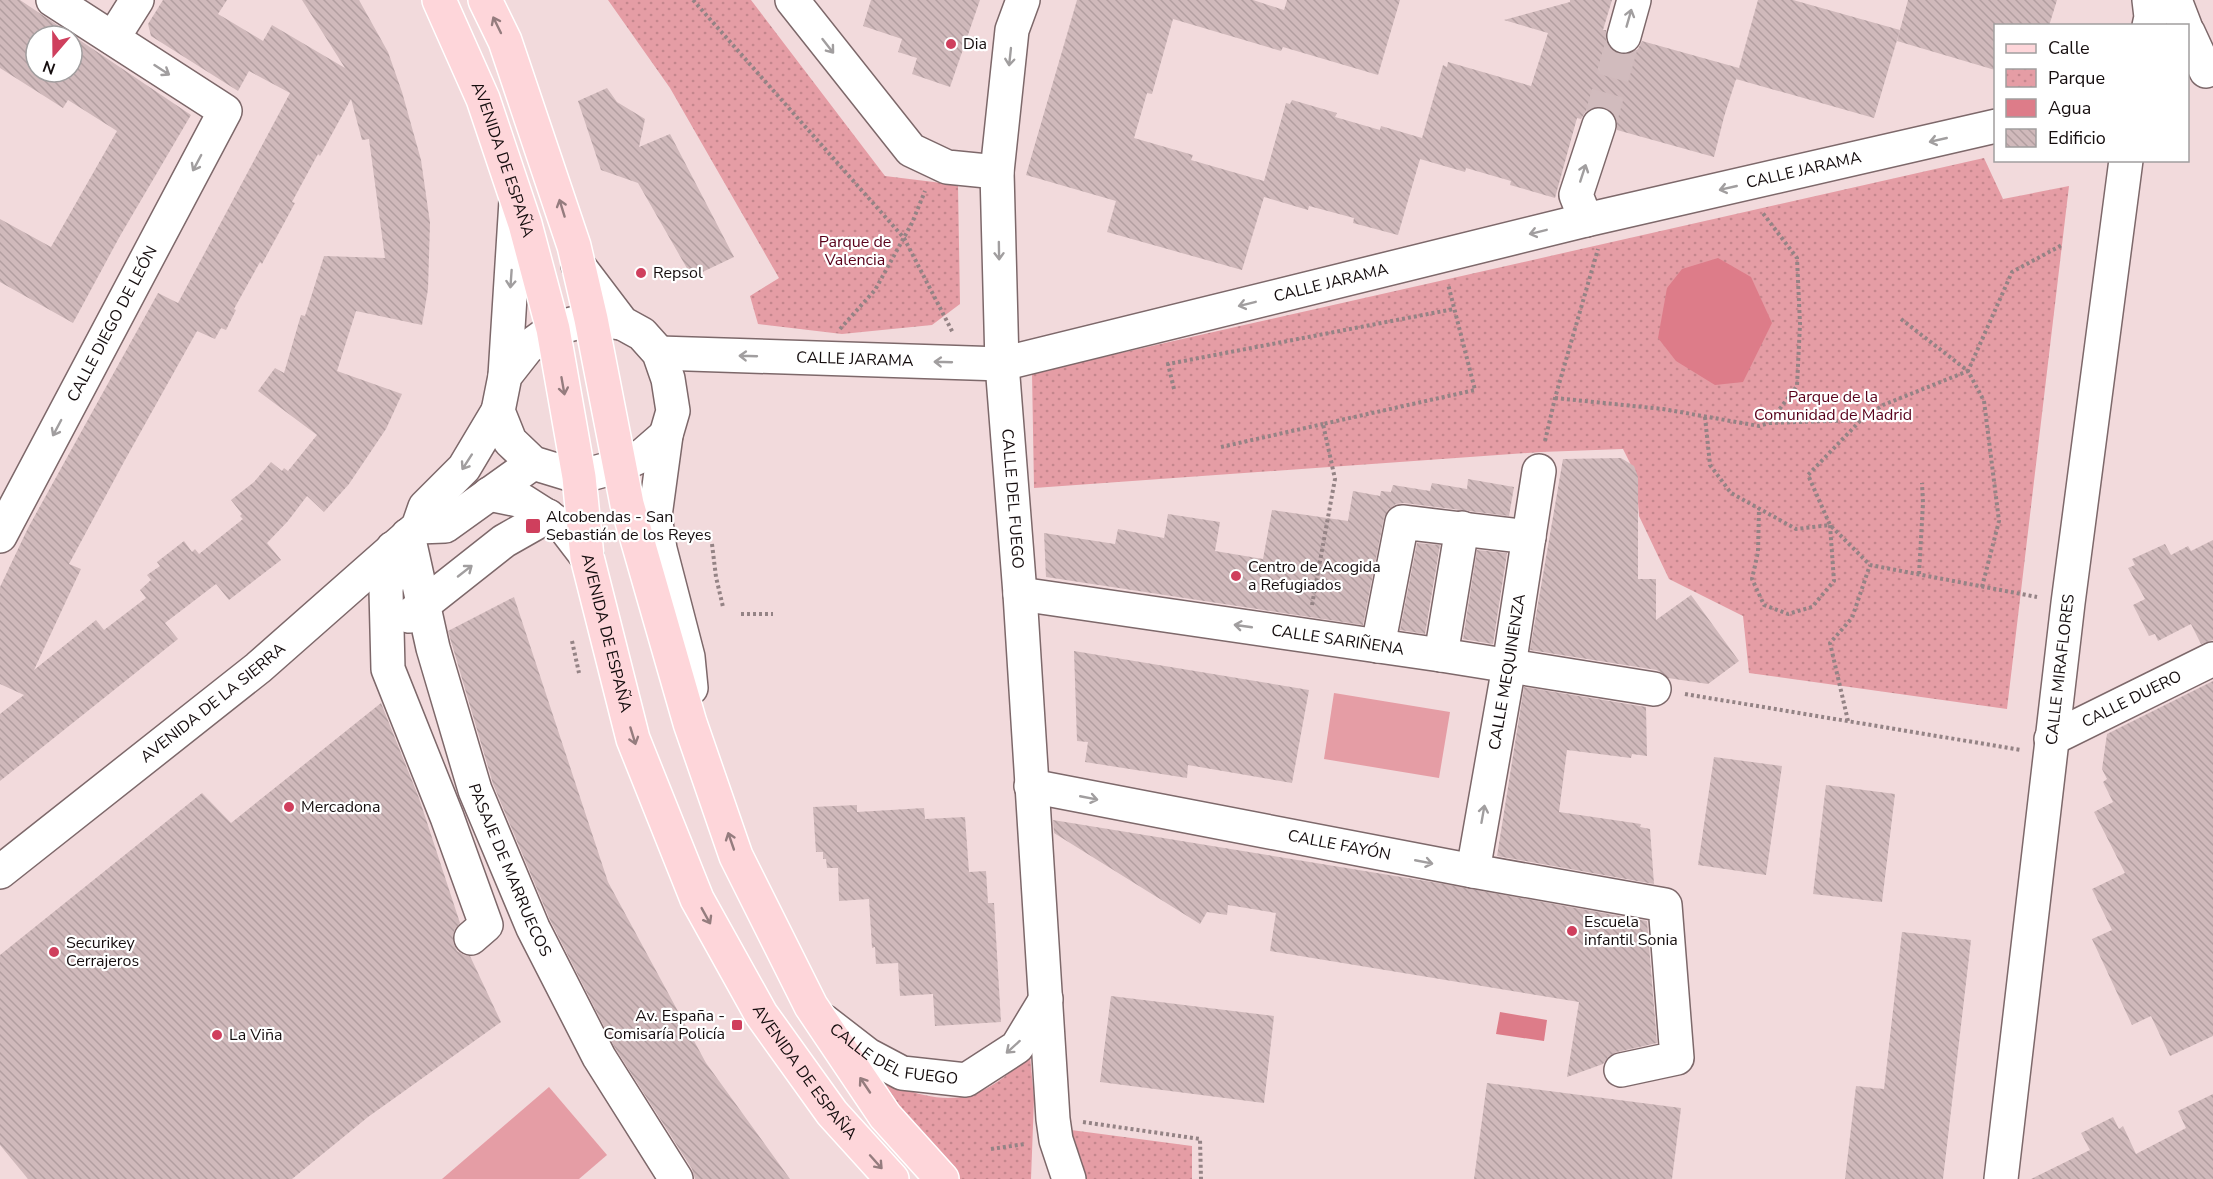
<svg xmlns="http://www.w3.org/2000/svg" width="2213" height="1179" font-family="'Nunito Sans',sans-serif">
  <style>
    .park { fill: url(#park-dots) }
    .pitch { fill: #e59da5 }
    .water { fill: #dd7c89 }
    .building { fill: url(#building-back-hatch); fill-rule: evenodd }
    .lines { fill: none; stroke-linecap: round; stroke-linejoin: round }
    .minor-tunnel { stroke: #d1bbbd; stroke-width: 33; stroke-dasharray: 33 16; stroke-linecap: butt }
    .minor-casing { stroke: #7d686a; stroke-width: 36 }
    .major-casing { stroke: #fff; stroke-width: 36 }
    .path { stroke: #948385; stroke-width: 4; stroke-dasharray: 3 3; stroke-linecap: butt }
    .minor { stroke: #fff; stroke-width: 33 }
    .major { stroke: #fed6da; stroke-width: 33 }
    .oneway { stroke: #a19e9f }
    .oneway2 { stroke: #957c7e }
    .poi-dot { fill: #cf3f5d; stroke: #fff; stroke-width: 2 }
    .labels { text-anchor: middle; dominant-baseline: central; stroke-width: 4.5; stroke-linejoin: round; paint-order: stroke }
    .poi-label { font-size: 16px; fill: #150d0e; stroke: #fff; text-anchor: start }
    .street-label { font-size: 16px; fill: #150d0e; stroke: #fff }
    .park-label { font-size: 16px; fill: #58001a; stroke: #fff }
  </style>
  <defs>
    <pattern id="park-dots" width="8" height="8" patternUnits="userSpaceOnUse" patternTransform="scale(1.5)"><rect width="8" height="8" fill="#e59da5"/><path d="M2 2h.1M6 6h.1" fill="none" stroke="#c4868d" stroke-width="1.8" stroke-linecap="round"/></pattern>
    <pattern id="building-back-hatch" width="6" height="6" patternUnits="userSpaceOnUse" patternTransform="scale(1.5)"><rect width="6" height="6" fill="#d0b9bb"/><path d="M-1 5l2 2M0 0l6 6M5-1l2 2" fill="none" stroke="#b29ea0"/></pattern>
  </defs>
  <rect width="100%" height="100%" fill="#f2dadc"/>
  <g class="park">
    <polygon points="608,0 751,0 885,176 958,185 960,304 932,325 842,334 758,324 750,296 779,278 670,88"/>
    <polygon points="1984,158 2003,199 2069,186 2007,709 1749,673 1743,616 1669,579 1639,516 1636,475 1623,449 1541,452 1034,488 1032,373"/>
    <path d="M 1030,1055 L 1034,1099 L 1031,1179 L 952,1179 L 873,1073 C 889,1080 907,1092 924,1095 C 971,1106 997,1085 1030,1055 Z"/>
    <polygon points="1071,1130 1192,1146 1192,1179 1081,1179"/>
  </g>
  <g class="pitch">
    <polygon points="1334,693 1450,712 1439,778 1324,759"/>
    <polygon points="549,1087 607,1155 579,1179 442,1179"/>
  </g>
  <g class="water">
    <polygon points="1718,258 1751,277 1772,323 1743,382 1715,385 1676,361 1658,338 1667,288 1682,269"/>
    <polygon points="1500,1012 1547,1020 1544,1041 1496,1034"/>
  </g>
  <g class="building">
    <path d="M 0,0 L 20,0 L 191,115 L 120,236 L 73,323 L 0,282 L 0,219 L 51,247 L 117,131 L 68,100 L 63,108 L 0,68 ZM 36,36 L 72,36 L 72,72 L 36,72 Z"/>
    <path d="M 163,0 L 227,0 L 218,14 L 263,41 L 272,25 L 345,68 L 302,0 L 359,0 L 388,52 L 402,92 L 421,160 L 430,223 L 428,289 L 422,325 L 356,311 L 337,371 L 402,394 L 386,429 L 349,484 L 324,512 L 307,496 L 288,521 L 267,543 L 281,560 L 229,600 L 216,584 L 165,623 L 178,639 L 0,781 L 0,714 L 24,695 L 0,684 L 0,587 L 28,528 L 158,293 L 178,303 L 290,93 L 249,71 L 238,91 L 151,36 L 148,24 ZM 351,99 L 362,140 L 369,139 L 385,258 L 324,256 L 305,316 L 301,315 L 284,373 L 275,368 L 258,391 L 317,435 L 288,471 L 284,468 L 282,471 L 271,462 L 254,482 L 231,500 L 242,514 L 240,516 L 243,519 L 199,554 L 195,549 L 192,552 L 184,541 L 157,562 L 160,566 L 147,575 L 151,580 L 140,590 L 146,598 L 104,630 L 96,620 L 34,670 L 81,569 L 69,564 L 125,460 L 197,331 L 215,339 L 221,328 L 226,330 L 236,310 L 234,309 L 260,262 L 262,264 L 295,203 L 292,202 L 318,154 L 320,156 Z"/>
    <polygon points="871,0 980,0 950,87 912,74 917,58 898,52 902,39 863,26"/>
    <polygon points="1077,0 1253,0 1284,10 1287,0 1400,0 1378,75 1283,47 1281,51 1173,19 1152,94 1147,93 1134,138 1193,155 1191,160 1264,181 1286,103 1290,104 1292,100 1337,113 1335,117 1380,130 1381,126 1422,138 1443,65 1447,67 1448,62 1531,86 1548,33 1504,20 1570,2 1570,0 1612,0 1603,30 1606,30 1606,40 1610,49 1618,54 1629,54 1638,49 1642,41 1739,68 1758,0 1793,0 1900,30 1874,118 1736,79 1737,76 1724,117 1714,157 1617,130 1617,121 1613,112 1604,107 1595,107 1586,111 1581,119 1577,118 1555,198 1510,185 1511,181 1466,168 1465,172 1420,159 1398,235 1353,223 1354,218 1309,206 1308,210 1264,197 1242,270 1107,232 1116,201 1026,175"/>
    <polygon points="1908,0 2057,0 2049,26 1995,26 1995,70 1897,41"/>
    <polygon points="607,88 617,102 645,119 639,147 670,134 734,257 692,277 638,183 601,170 578,101"/>
    <polygon points="1621,458 1634,466 1638,477 1638,579 1656,579 1656,620 1691,595 1739,661 1708,684 1668,678 1657,670 1530,650 1563,459"/>
    <polygon points="1468,479 1514,487 1509,516 1404,503 1396,504 1388,510 1384,518 1363,625 1046,577 1044,533 1115,544 1118,529 1164,538 1168,514 1220,522 1215,551 1263,559 1272,510 1348,521 1353,491 1380,496 1381,491 1391,492 1393,485 1430,491 1432,483 1467,489"/>
    <polygon points="2213,540 2213,640 2201,644 2191,624 2158,641 2155,634 2149,636 2133,605 2145,599 2128,568 2135,565 2132,559 2165,544 2171,555 2188,546 2191,551"/>
    <polygon points="1417,543 1440,545 1425,634 1400,630"/>
    <polygon points="1477,550 1507,553 1493,644 1463,639"/>
    <polygon points="514,597 608,882 706,1063 790,1179 695,1179 692,1169 615,1048 550,920 493,784 448,631"/>
    <polygon points="1074,651 1309,690 1292,783 1188,765 1187,778 1085,762 1088,742 1077,741"/>
    <polygon points="2213,681 2213,1036 2170,1056 2151,1016 2132,1025 2092,939 2112,930 2092,889 2125,873 2094,812 2113,802 2103,782 2107,779 2102,769 2107,734"/>
    <polygon points="1524,687 1646,707 1647,756 1632,754 1631,758 1567,750 1559,812 1641,824 1640,827 1650,829 1654,884 1497,856"/>
    <polygon points="381,703 419,798 460,923 454,931 453,942 457,951 464,955 470,956 501,1022 368,1117 292,1179 28,1179 0,1145 0,955 202,793 231,823"/>
    <polygon points="1714,757 1782,766 1766,875 1698,865"/>
    <polygon points="1826,785 1895,794 1882,902 1813,894"/>
    <polygon points="857,805 857,812 924,808 925,819 965,817 969,872 986,871 988,903 994,903 1001,1022 935,1026 933,994 900,996 898,963 876,964 875,947 872,948 869,899 839,901 838,868 827,868 826,859 823,859 823,852 816,852 813,807"/>
    <polygon points="1053,820 1444,884 1647,921 1657,1043 1617,1052 1608,1057 1603,1064 1567,1077 1579,1002 1270,951 1276,913 1228,905 1227,915 1207,912 1200,924 1054,833"/>
    <polygon points="1902,932 1971,940 1943,1179 1845,1179 1856,1086 1884,1089"/>
    <polygon points="1111,996 1274,1016 1264,1103 1100,1082"/>
    <polygon points="1487,1083 1681,1108 1672,1179 1474,1179"/>
    <polygon points="2213,1094 2213,1179 2031,1179 2090,1150 2081,1133 2113,1117 2119,1129 2123,1126 2136,1154 2186,1128 2178,1111"/>
  </g>
  <g class="lines">
    <polyline class="minor-tunnel" points="1599,125 1624,36"/>
    <defs>
      <g id="minor">
        <polyline points="792,0 911,150 947,167 997,172"/>
        <path id="s1" d="M 1023,0 L 1012,30 L 997,172 L 1002,364 L 1020,594 L 1053,1119 L 1056,1140 L 1069,1179"/>
        <polyline points="2175,0 2185,26"/>
        <polyline points="2149,26 2151,17 2149,0"/>
        <polyline points="2188,32 2206,71"/>
        <polyline points="1624,36 1634,0"/>
        <polyline points="113,38 137,0"/>
        <polyline points="1586,220 1576,195 1599,125"/>
        <polyline points="578,265 622,323 642,334 659,353 668,379 673,411 666,435 655,516 660,549 688,657 691,688"/>
        <polyline points="620,323 591,319 553,329 527,348 505,376 498,411 510,441 533,463 579,477 619,466 643,455 666,435"/>
        <path id="s2" d="M 659,353 L 1002,364 L 1586,220 L 1996,126"/>
        <polyline points="505,376 516,201"/>
        <polyline points="489,494 523,501 564,527 587,557"/>
        <polyline points="418,527 445,526 533,463"/>
        <path id="s3" d="M 408,535 L 433,648 L 475,790 L 533,928 L 599,1057 L 676,1179"/>
        <path id="s4" d="M 0,536 L 225,111 L 53,0"/>
        <polyline points="393,548 386,590 388,669 447,817 486,925 471,938"/>
        <path id="s5" d="M 1020,594 L 1441,655 L 1654,689"/>
        <polyline points="409,616 504,541 548,516"/>
        <polyline points="1378,646 1402,522 1529,537"/>
        <polyline points="1441,655 1462,528"/>
        <path id="s6" d="M 2051,739 L 2213,659"/>
        <path id="s7" d="M 1031,786 L 1473,871 L 1665,905 L 1677,1058 L 1621,1070"/>
        <path id="s8" d="M 1473,871 L 1509,666 L 1539,471"/>
        <path id="s9" d="M 0,872 L 258,668 L 418,527 L 425,507 L 464,468 L 498,411"/>
        <path id="s10" d="M 824,1021 L 868,1055 L 902,1073 L 966,1080 L 1017,1047 L 1046,999"/>
        <path id="s11" d="M 2001,1179 L 2068,603 L 2126,160"/>
      </g>
      <g id="major">
        <path id="s12" d="M 439,0 L 483,99 L 525,224 L 553,329 L 579,477 L 587,557 L 633,739 L 697,899 L 761,1014 L 832,1113 L 892,1179"/>
        <polyline points="485,0 505,41 574,246 591,319 627,504 690,723 736,856 811,1006 885,1116 942,1179"/>
      </g>
    </defs>
    <use href="#minor" class="minor-casing"/>
    <use href="#major" class="major-casing"/>
    <g class="path">
      <polyline points="693,0 904,238 953,333"/>
      <polyline points="1901,319 1968,371 1883,405 1861,420 1808,475 1830,525 1870,565 2037,597"/>
      <polyline points="840,329 875,290 912,223 925,191"/>
      <polyline points="1174,389 1168,364 1454,309"/>
      <polyline points="1555,398 1663,409 1759,426 1769,423 1797,386 1800,324 1797,258 1762,212"/>
      <polyline points="1705,417 1710,465 1731,493 1796,529 1830,525 1834,581 1812,607 1788,614 1764,605 1752,579 1758,552 1759,508"/>
      <polyline points="1769,423 1860,420"/>
      <polyline points="1545,441 1555,398 1598,249"/>
      <polyline points="1221,447 1323,424"/>
      <polyline points="712,544 716,577 723,607"/>
      <polyline points="1919,574 1923,503 1922,483"/>
      <polyline points="1982,587 1999,521 1984,401 1968,371 2012,272 2062,245"/>
      <polyline points="1312,605 1335,479 1323,424 1475,390 1448,284"/>
      <polyline points="741,614 773,614"/>
      <polyline points="572,641 579,673"/>
      <polyline points="1685,694 2021,750"/>
      <polyline points="1848,721 1830,643 1852,618 1870,565"/>
      <polyline points="1083,1122 1200,1139 1201,1179"/>
      <polyline points="991,1149 1025,1144"/>
    </g>
    <use href="#minor" class="minor"/>
    <use href="#major" class="major"/>
  </g>
  <defs><path id="oneway-shaft" d="M-6 0H5M1.5-3L5.5 0L1.5 3" fill="none" stroke-width="1.6" stroke-linecap="round" stroke-linejoin="round" transform="scale(1.5)"/></defs>
  <g class="oneway">
    <use href="#oneway-shaft" transform="translate(1629 18) rotate(-74)"/>
    <use href="#oneway-shaft" transform="translate(828 46) rotate(52)"/>
    <use href="#oneway-shaft" transform="translate(1010 57) rotate(96)"/>
    <use href="#oneway-shaft" transform="translate(162 70) rotate(33)"/>
    <use href="#oneway-shaft" transform="translate(1938 140) rotate(167)"/>
    <use href="#oneway-shaft" transform="translate(197 163) rotate(118)"/>
    <use href="#oneway-shaft" transform="translate(1583 173) rotate(-72)"/>
    <use href="#oneway-shaft" transform="translate(1728 188) rotate(167)"/>
    <use href="#oneway-shaft" transform="translate(1538 232) rotate(166)"/>
    <use href="#oneway-shaft" transform="translate(999 251) rotate(89)"/>
    <use href="#oneway-shaft" transform="translate(511 279) rotate(94)"/>
    <use href="#oneway-shaft" transform="translate(1247 304) rotate(166)"/>
    <use href="#oneway-shaft" transform="translate(748 356) rotate(-178)"/>
    <use href="#oneway-shaft" transform="translate(943 362) rotate(-178)"/>
    <use href="#oneway-shaft" transform="translate(57 428) rotate(118)"/>
    <use href="#oneway-shaft" transform="translate(467 462) rotate(123)"/>
    <use href="#oneway-shaft" transform="translate(465 571) rotate(-38)"/>
    <use href="#oneway-shaft" transform="translate(1243 626) rotate(-172)"/>
    <use href="#oneway-shaft" transform="translate(1089 798) rotate(11)"/>
    <use href="#oneway-shaft" transform="translate(1483 814) rotate(-80)"/>
    <use href="#oneway-shaft" transform="translate(1424 862) rotate(11)"/>
    <use href="#oneway-shaft" transform="translate(1013 1047) rotate(138)"/>
  </g>
  <g class="oneway2">
    <use href="#oneway-shaft" transform="translate(497 25) rotate(-116)"/>
    <use href="#oneway-shaft" transform="translate(562 208) rotate(-107)"/>
    <use href="#oneway-shaft" transform="translate(563 386) rotate(80)"/>
    <use href="#oneway-shaft" transform="translate(633 736) rotate(73)"/>
    <use href="#oneway-shaft" transform="translate(731 841) rotate(-109)"/>
    <use href="#oneway-shaft" transform="translate(706 916) rotate(61)"/>
    <use href="#oneway-shaft" transform="translate(865 1085) rotate(-124)"/>
    <use href="#oneway-shaft" transform="translate(876 1162) rotate(48)"/>
  </g>
  <g class="poi-dot">
    <circle cx="951" cy="44" r="6"/>
    <circle cx="641" cy="273" r="6"/>
    <rect x="525" y="518" width="16" height="16" rx="3"/>
    <circle cx="1236" cy="576" r="6"/>
    <circle cx="289" cy="807" r="6"/>
    <circle cx="1572" cy="931" r="6"/>
    <circle cx="54" cy="952" r="6"/>
    <rect x="731" y="1019" width="12" height="12" rx="3"/>
    <circle cx="217" cy="1035" r="6"/>
  </g>
  <g class="labels">
    <g class="poi-label">
      <text x="963" y="44">Dia</text>
      <text x="653" y="273">Repsol</text>
      <text x="546" y="517">Alcobendas - San<tspan x="546" dy="18">Sebastián de los Reyes</tspan></text>
      <text x="1248" y="567">Centro de Acogida<tspan x="1248" dy="18">a Refugiados</tspan></text>
      <text x="301" y="807">Mercadona</text>
      <text x="1584" y="922">Escuela<tspan x="1584" dy="18">infantil Sonia</tspan></text>
      <text x="66" y="943">Securikey<tspan x="66" dy="18">Cerrajeros</tspan></text>
      <text x="725" y="1016" text-anchor="end">Av. España -<tspan x="725" dy="18">Comisaría Policía</tspan></text>
      <text x="229" y="1035">La Viña</text>
    </g>
    <g class="street-label">
      <text stroke="none"><textPath href="#s12" startOffset="172">AVENIDA DE ESPAÑA</textPath></text>
      <text stroke="none"><textPath href="#s2" startOffset="1168">CALLE JARAMA</textPath></text>
      <text stroke="none"><textPath href="#s2" startOffset="682">CALLE JARAMA</textPath></text>
      <text stroke="none"><textPath href="#s4" startOffset="240">CALLE DIEGO DE LEÓN</textPath></text>
      <text stroke="none"><textPath href="#s2" startOffset="196">CALLE JARAMA</textPath></text>
      <text stroke="none"><textPath href="#s1" startOffset="502">CALLE DEL FUEGO</textPath></text>
      <text stroke="none"><textPath href="#s12" startOffset="658">AVENIDA DE ESPAÑA</textPath></text>
      <text stroke="none"><textPath href="#s5" startOffset="321">CALLE SARIÑENA</textPath></text>
      <text stroke="none"><textPath href="#s11" startOffset="513">CALLE MIRAFLORES</textPath></text>
      <text stroke="none"><textPath href="#s8" startOffset="202">CALLE MEQUINENZA</textPath></text>
      <text stroke="none"><textPath href="#s6" startOffset="90">CALLE DUERO</textPath></text>
      <text stroke="none"><textPath href="#s9" startOffset="272">AVENIDA DE LA SIERRA</textPath></text>
      <text stroke="none"><textPath href="#s7" startOffset="314">CALLE FAYÓN</textPath></text>
      <text stroke="none"><textPath href="#s3" startOffset="351">PASAJE DE MARRUECOS</textPath></text>
      <text stroke="none"><textPath href="#s10" startOffset="80">CALLE DEL FUEGO</textPath></text>
      <text stroke="none"><textPath href="#s12" startOffset="1144">AVENIDA DE ESPAÑA</textPath></text>
    </g>
    <g class="park-label">
      <text x="855" y="242">Parque de<tspan x="855" dy="18">Valencia</tspan></text>
      <text x="1833" y="397">Parque de la<tspan x="1833" dy="18">Comunidad de Madrid</tspan></text>
    </g>
  </g>
  <rect x="1994" y="24" width="195" height="138" fill="#ffffff" stroke="#a19e9f" stroke-width="1.5"/>
  <rect x="2006" y="44" width="30" height="9" fill="#fed6da" stroke="#a19e9f" stroke-width="1.5"/>
  <text x="2048" y="54" font-size="18" fill="#150d0e">Calle</text>
  <rect x="2006" y="69" width="30" height="18" fill="url(#park-dots)" stroke="#a19e9f" stroke-width="1.5"/>
  <text x="2048" y="84" font-size="18" fill="#150d0e">Parque</text>
  <rect x="2006" y="99" width="30" height="18" fill="#dd7c89" stroke="#a19e9f" stroke-width="1.5"/>
  <text x="2048" y="114" font-size="18" fill="#150d0e">Agua</text>
  <rect x="2006" y="129" width="30" height="18" fill="url(#building-back-hatch)" stroke="#a19e9f" stroke-width="1.5"/>
  <text x="2048" y="144" font-size="18" fill="#150d0e">Edificio</text>
  <g transform="translate(54 54) rotate(200)"><circle r="28" fill="#ffffff" stroke="#a19e9f" stroke-width="1.5"/>
  <path d="M0-4.5L10 22L0 15L-10 22Z" fill="#cf3f5d"/>
  <text y="-9" font-size="16" font-weight="bold" text-anchor="middle" fill="#150d0e">N</text>
  </g>
</svg>
